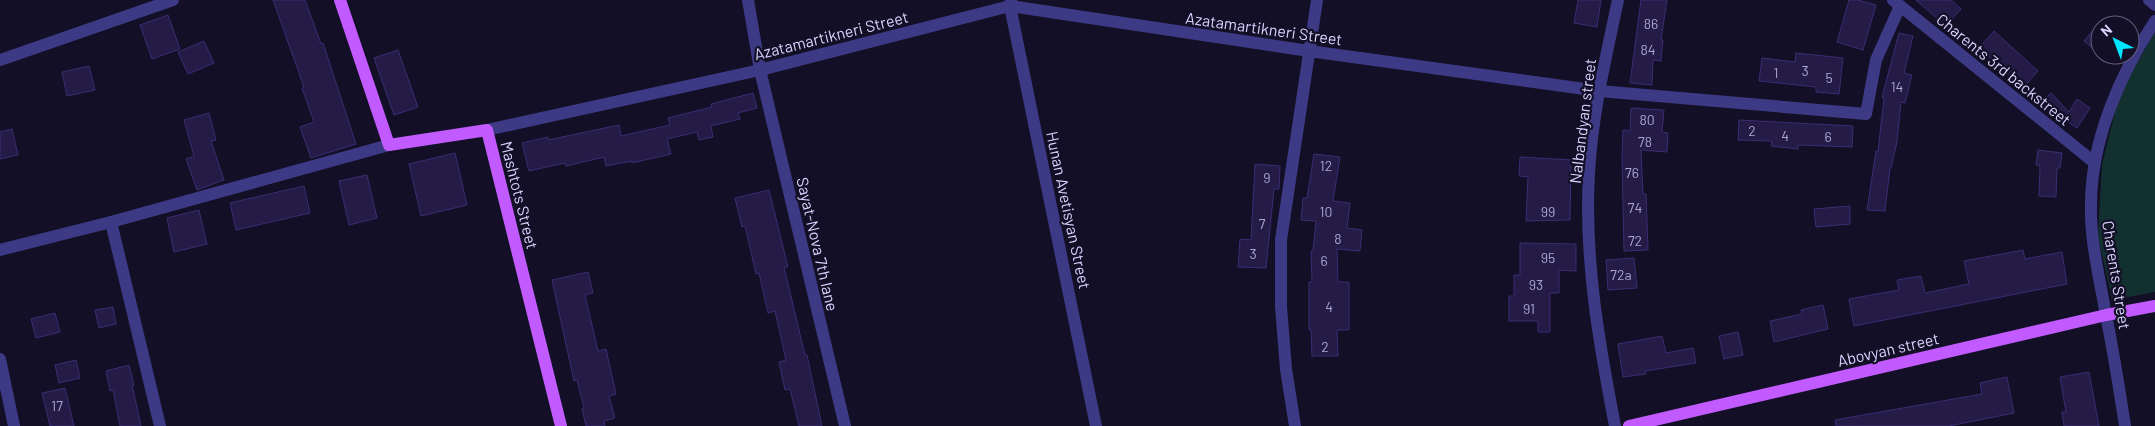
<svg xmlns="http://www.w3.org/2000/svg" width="2155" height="426" font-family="Barlow,sans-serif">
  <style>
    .green { fill: #12302f }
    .building { fill: #241b47; stroke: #3b2d73 }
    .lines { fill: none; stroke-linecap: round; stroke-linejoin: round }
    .minor { stroke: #3d3a85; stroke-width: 12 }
    .major { stroke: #c25bff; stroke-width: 12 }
    .labels { text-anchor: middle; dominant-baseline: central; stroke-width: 4.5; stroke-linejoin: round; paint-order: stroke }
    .number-label { font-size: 14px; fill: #aca6d1 }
    .street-label { font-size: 16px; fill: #d9d4ff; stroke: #130f26 }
  </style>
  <rect width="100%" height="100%" fill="#130f26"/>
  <polygon class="green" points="2155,32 2155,292 2112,300 2098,236 2102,164 2120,92"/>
  <g class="building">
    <polygon points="273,0 305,0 321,44 323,43 356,144 311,158 300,127 314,122 302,88 304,87"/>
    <polygon points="1578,0 1601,0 1597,27 1574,23"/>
    <polygon points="1641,0 1667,0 1661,40 1663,40 1661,61 1653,60 1652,85 1630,83"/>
    <polygon points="1849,0 1858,0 1876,5 1863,50 1837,42"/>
    <polygon points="1916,0 1951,0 1961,9 1946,26"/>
    <polygon points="168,15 180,49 152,59 140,25"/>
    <polygon points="2100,22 2100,54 2084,41"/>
    <polygon points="1994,31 2038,71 2023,88 1979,48"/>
    <polygon points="1899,33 1913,36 1904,73 1912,75 1905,103 1901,102 1897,142 1891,168 1890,168 1885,211 1867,210 1876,151 1878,151 1884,98 1882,97"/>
    <polygon points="204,41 214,63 188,74 178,52"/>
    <polygon points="398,50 418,107 394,115 374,58"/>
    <polygon points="1796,53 1843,58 1839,94 1816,92 1816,87 1759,81 1762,58 1795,62"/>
    <polygon points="89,66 95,90 67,96 62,72"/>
    <polygon points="753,93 757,108 738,113 740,119 711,126 713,137 699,140 697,132 667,139 671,154 632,163 632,161 606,166 604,157 566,166 565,163 529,171 522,143 548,137 548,140 619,125 621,136 670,125 668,118 712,107 711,104"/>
    <polygon points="2051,93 2069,112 2077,99 2090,108 2077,128 2056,114 2053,116 2040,103"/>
    <polygon points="1631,108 1664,110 1662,132 1668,133 1667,152 1641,150 1643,194 1646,194 1648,250 1624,251 1622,157 1623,130 1630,131"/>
    <polygon points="209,113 216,140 211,141 224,180 197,190 186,159 194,156 184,120"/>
    <polygon points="1739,120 1853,126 1852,147 1798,145 1798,149 1771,146 1772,141 1738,140"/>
    <polygon points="12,129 18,155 0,159 0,132"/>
    <polygon points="2038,150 2062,153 2060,168 2057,168 2056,197 2039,196 2040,166 2036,165"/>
    <polygon points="455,153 467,205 421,216 409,164"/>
    <polygon points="1314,154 1340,157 1333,201 1350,203 1347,228 1362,230 1360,251 1337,249 1338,282 1349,282 1349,330 1337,330 1338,356 1312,356 1311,330 1309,330 1309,282 1312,282 1311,251 1313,251 1316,221 1301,220 1303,198 1307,198"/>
    <polygon points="1520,157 1571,160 1570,220 1526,221 1528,177 1519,176"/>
    <polygon points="1255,164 1280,166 1279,189 1274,189 1266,268 1238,267 1240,239 1251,240"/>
    <polygon points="367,175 377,218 349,225 339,181"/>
    <polygon points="304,186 310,213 236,230 230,203"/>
    <polygon points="769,190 788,267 784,267 805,355 807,355 822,426 799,426 790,389 785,390 779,362 786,360 775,311 768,313 759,273 756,274 745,226 742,227 735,198"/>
    <polygon points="1850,206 1850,224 1816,227 1814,209"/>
    <polygon points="199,210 207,244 174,252 167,218"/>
    <polygon points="1520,243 1576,244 1576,271 1559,270 1559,293 1550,293 1550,332 1538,332 1538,321 1509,321 1509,296 1514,296 1514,275 1520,275"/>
    <polygon points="2023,250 2025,259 2062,252 2067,284 1854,326 1849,299 1899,290 1897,280 1921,276 1925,293 1969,284 1964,261"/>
    <polygon points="1634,258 1637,288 1608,290 1606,260"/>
    <polygon points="588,272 593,293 585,295 598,351 606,349 616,394 609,396 615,418 604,421 605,426 586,426 582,409 584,408 577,380 574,381 552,280"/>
    <polygon points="1823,305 1828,329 1774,342 1770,321 1802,314 1801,310"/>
    <polygon points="113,307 116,324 99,328 95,310"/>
    <polygon points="55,313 60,332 36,338 31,319"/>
    <polygon points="1738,332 1743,355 1724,359 1719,336"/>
    <polygon points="1662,336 1666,353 1693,348 1696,363 1645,371 1646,374 1623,377 1618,344"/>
    <polygon points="76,360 80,378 59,383 55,365"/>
    <polygon points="129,365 134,385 132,385 141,426 120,426 113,390 110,391 106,371"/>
    <polygon points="2089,372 2099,426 2064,426 2062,412 2066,412 2060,377"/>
    <polygon points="2007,377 2014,413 1949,426 1836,426 1835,420 1982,394 1980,383"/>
    <polygon points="65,388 74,426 50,426 42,393"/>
  </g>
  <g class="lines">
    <g class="minor">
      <polyline points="748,0 760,70 845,426"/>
      <polyline points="1011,0 1010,6 1096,426"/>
      <polyline points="1893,0 2095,163"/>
      <polyline points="2149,0 2155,5"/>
      <polyline points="0,60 173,0"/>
      <polyline points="487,130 760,70 1010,6 1309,51 1599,91 1866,114 1876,60 1900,6"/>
      <polyline points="111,222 160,426"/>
      <polyline points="0,250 111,222 389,145"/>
      <polyline points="0,359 14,426"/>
      <polyline points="1295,426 1286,369 1281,307 1281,240 1317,0"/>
      <path d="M 1615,426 C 1599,343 1584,258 1589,173 C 1592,115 1606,57 1618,0"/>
      <path d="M 2125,426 C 2119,387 2113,348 2105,310 C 2099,275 2090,240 2091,205 C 2091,140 2120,74 2155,21"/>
    </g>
    <g class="major">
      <polyline points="340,0 389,145 487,130 561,426"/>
      <polyline points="1629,426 2106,315 2155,306"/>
    </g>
  </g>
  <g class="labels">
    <g class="number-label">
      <text x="1651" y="23">86</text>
      <text x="1648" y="49">84</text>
      <text x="1805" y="70">3</text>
      <text x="1776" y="72">1</text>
      <text x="1829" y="77">5</text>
      <text x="1897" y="86">14</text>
      <text x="1647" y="119">80</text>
      <text x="1752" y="130">2</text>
      <text x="1785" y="135">4</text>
      <text x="1828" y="136">6</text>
      <text x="1645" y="141">78</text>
      <text x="1326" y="165">12</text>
      <text x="1632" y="172">76</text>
      <text x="1267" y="177">9</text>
      <text x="1635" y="207">74</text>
      <text x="1326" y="211">10</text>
      <text x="1548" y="211">99</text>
      <text x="1262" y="223">7</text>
      <text x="1338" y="238">8</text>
      <text x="1635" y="240">72</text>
      <text x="1253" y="253">3</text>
      <text x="1548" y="257">95</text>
      <text x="1324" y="260">6</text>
      <text x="1621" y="274">72a</text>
      <text x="1536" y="284">93</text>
      <text x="1329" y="306">4</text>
      <text x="1529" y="308">91</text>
      <text x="1325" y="346">2</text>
      <text x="57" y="405">17</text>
    </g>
    <g class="street-label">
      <text transform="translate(1264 28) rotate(8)">Azatamartikneri Street</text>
      <text transform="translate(831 35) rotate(-14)">Azatamartikneri Street</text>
      <text transform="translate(2004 69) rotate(39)">Charents 3rd backstreet</text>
      <text transform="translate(1582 121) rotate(-83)">Nalbandyan street</text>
      <text transform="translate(520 195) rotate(76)">Mashtots Street</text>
      <text transform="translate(1069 210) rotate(78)">Hunan Avetisyan Street</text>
      <text transform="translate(818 244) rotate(77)">Sayat-Nova 7th lane</text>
      <text transform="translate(2117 275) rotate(81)">Charents Street</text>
      <text transform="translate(1888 349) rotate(-13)">Abovyan street</text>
    </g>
  </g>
  <g transform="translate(2115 40) rotate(318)"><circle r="24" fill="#130f26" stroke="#625e7d"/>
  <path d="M0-4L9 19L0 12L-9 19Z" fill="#00e5ff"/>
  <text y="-8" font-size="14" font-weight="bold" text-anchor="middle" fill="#d9d4ff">N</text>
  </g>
</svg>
